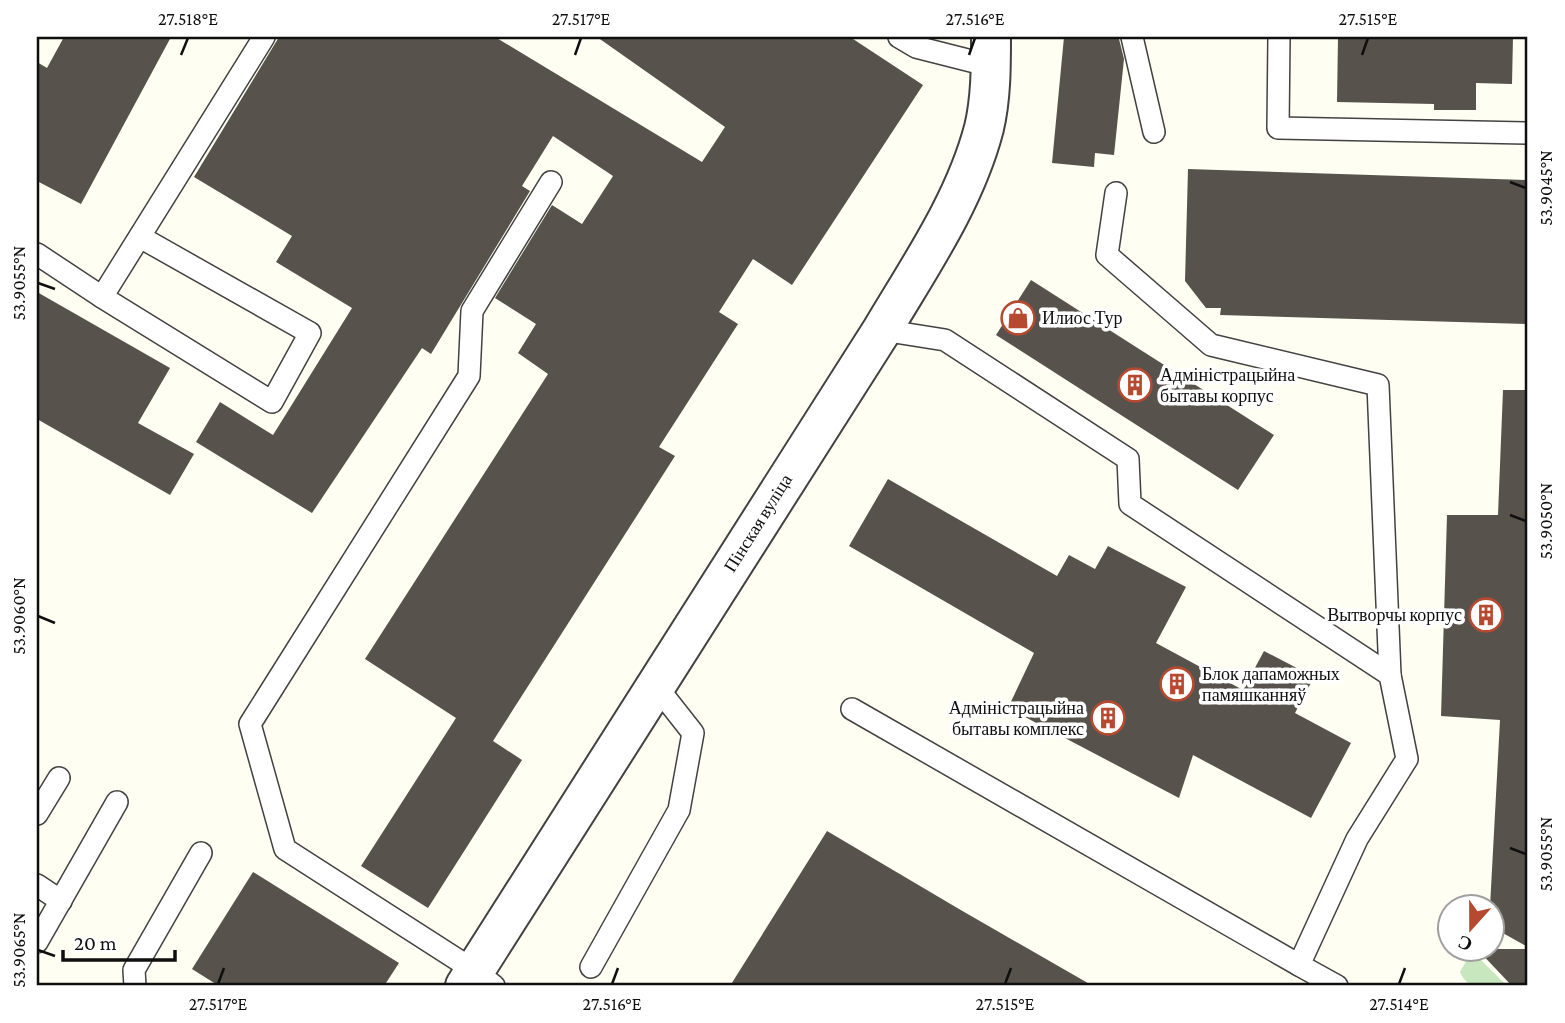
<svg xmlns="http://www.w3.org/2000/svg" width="1565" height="1023" font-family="'Crimson Pro',serif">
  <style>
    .green { fill: #c9e7be }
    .building { fill: #57534c }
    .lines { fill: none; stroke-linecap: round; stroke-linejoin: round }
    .service-casing { stroke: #424242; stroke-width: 24 }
    .tertiary-casing { stroke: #424242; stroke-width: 42 }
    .service { stroke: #fff; stroke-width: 21 }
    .tertiary { stroke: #fff; stroke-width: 38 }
    .ticks { fill: none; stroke: #0f0f0f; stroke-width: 2.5 }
    .labels { text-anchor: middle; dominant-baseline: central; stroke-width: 7; stroke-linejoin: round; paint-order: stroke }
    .poi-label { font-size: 18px; fill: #0f0f0f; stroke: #fff; text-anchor: start }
    .street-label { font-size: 18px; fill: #0f0f0f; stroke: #fff }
    .neatline { fill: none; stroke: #0f0f0f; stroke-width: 2.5 }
    .ticks-label { font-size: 18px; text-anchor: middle; fill: #0f0f0f }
  </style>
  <rect width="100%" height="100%" fill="#fefef2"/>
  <path class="green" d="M 1472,951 L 1507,986 C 1487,986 1469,993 1460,972 Z"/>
  <g class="building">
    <polygon points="64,37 171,37 81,204 37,181 37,62 47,68"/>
    <polygon points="279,37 495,37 702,162 725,127 597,37 850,37 923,85 792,285 753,259 719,312 738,324 659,447 675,456 493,741 522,760 428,908 361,866 456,718 365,659 548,374 518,353 536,324 495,298 552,205 582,224 613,176 553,136 522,186 530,191 431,354 422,348 312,513 196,442 220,402 273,435 352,308 276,262 292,236 194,177"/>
    <polygon points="1064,37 1119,39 1124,59 1114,155 1095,153 1094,167 1052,163"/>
    <polygon points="1338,37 1513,37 1512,84 1476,83 1476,110 1434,110 1434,104 1337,102"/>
    <polygon points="1188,169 1528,180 1528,324 1220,315 1221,308 1206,308 1185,281"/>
    <polygon points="1031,280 1274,435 1238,490 996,335"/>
    <polygon points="37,292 170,368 138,423 194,454 170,495 37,419"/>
    <polygon points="1503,390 1528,390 1528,947 1492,927 1490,907 1500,720 1441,716 1447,515 1498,515"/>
    <polygon points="888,479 1057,576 1069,555 1095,569 1108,546 1186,587 1156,643 1243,690 1264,651 1314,677 1295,713 1351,743 1311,818 1193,755 1179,798 1008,708 1034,653 849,546"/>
    <polygon points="827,831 959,909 1093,986 730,986"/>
    <polygon points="253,872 399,963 384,986 219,986 192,969"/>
    <polygon points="1477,949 1528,949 1528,986 1512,986"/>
  </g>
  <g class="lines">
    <defs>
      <g id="service">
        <polyline points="899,37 916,47 991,66"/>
        <polyline points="1132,37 1154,132"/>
        <polyline points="1279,37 1278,128 1528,133"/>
        <polyline points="1116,193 1107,255 1211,345 1378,385 1390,675"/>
        <polyline points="37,254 102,297 264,37"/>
        <polyline points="102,297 272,402 310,333 140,237"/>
        <polyline points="882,330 945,340 1128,459 1130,504 1390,675 1407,759 1357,839 1299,965 1337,986"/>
        <polyline points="852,709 1299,965"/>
        <polyline points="37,814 59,778"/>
        <polyline points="37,885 61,901"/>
        <polyline points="37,942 117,802"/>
        <polyline points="591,967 679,810 693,733 656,686"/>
        <polyline points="135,986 134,970 201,853"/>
        <polyline points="494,986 475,971 285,849 250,724 469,376 472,311 551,182"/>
      </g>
      <path id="tertiary" d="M 465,986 L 882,330 C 920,266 965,201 984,128 C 991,99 991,66 991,37"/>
    </defs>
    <use href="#service" class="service-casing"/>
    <use href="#tertiary" class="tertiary-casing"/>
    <use href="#service" class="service"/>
    <use href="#tertiary" class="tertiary"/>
  </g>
  <path class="ticks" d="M 181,55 L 188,38M 575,55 L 581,38M 969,55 L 975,38M 1362,55 L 1368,38M 1510,182 L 1526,188M 38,283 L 55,289M 1510,515 L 1526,521M 38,616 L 55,623M 1510,848 L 1526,854M 38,950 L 55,956M 218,984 L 224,968M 612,984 L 618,968M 1005,984 L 1011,968M 1399,984 L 1405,968"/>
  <defs>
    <symbol id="shop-ring" viewBox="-11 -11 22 22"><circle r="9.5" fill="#fff" stroke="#b64a30" stroke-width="1.5"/><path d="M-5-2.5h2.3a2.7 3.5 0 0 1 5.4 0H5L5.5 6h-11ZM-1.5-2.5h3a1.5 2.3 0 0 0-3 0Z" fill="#b64a30"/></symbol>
    <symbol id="building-ring" viewBox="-11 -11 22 22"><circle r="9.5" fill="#fff" stroke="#b64a30" stroke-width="1.5"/><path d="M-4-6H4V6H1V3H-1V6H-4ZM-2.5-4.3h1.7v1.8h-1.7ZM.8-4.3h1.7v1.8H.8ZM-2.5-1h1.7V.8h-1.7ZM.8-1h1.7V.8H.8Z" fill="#b64a30"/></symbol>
  </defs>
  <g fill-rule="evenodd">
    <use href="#shop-ring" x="999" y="299" width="38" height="38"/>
    <use href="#building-ring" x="1116" y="366" width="38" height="38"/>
    <use href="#building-ring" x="1467" y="596" width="38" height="38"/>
    <use href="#building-ring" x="1158" y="665" width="38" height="38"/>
    <use href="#building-ring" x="1089" y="699" width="38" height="38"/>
  </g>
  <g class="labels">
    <g class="poi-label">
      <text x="1042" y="318">Илиос Тур</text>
      <text x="1160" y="375">Адміністрацыйна<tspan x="1160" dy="21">бытавы корпус</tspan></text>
      <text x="1462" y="615" text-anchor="end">Вытворчы корпус</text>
      <text x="1202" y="674">Блок дапаможных<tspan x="1202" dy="21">памяшканняў</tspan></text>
      <text x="1084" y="708" text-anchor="end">Адміністрацыйна<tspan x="1084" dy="21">бытавы комплекс</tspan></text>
    </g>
    <g class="street-label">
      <text transform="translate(758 523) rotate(-58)">Пінская вуліца</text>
    </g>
  </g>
  <rect width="1565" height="1023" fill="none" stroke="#ffffff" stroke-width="77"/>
  <g transform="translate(1471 928) rotate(201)"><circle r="33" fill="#ffffff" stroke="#9f9f9f" stroke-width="2"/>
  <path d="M0-5L12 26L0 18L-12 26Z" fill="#b64a30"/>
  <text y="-10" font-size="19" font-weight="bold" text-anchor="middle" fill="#0f0f0f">С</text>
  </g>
  <path d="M63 950v10h112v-10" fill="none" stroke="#0f0f0f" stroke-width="3.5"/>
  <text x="74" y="950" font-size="21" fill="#0f0f0f" stroke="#ffffff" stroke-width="5" paint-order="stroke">20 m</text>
  <rect x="38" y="38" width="1488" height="946" class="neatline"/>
  <g class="ticks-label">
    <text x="188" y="25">27.518°E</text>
    <text x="581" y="25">27.517°E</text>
    <text x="975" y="25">27.516°E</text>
    <text x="1368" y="25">27.515°E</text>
    <text transform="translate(1546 188) rotate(-90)" y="6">53.9045°N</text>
    <text transform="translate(19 283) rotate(-90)" y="6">53.9055°N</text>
    <text transform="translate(1546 521) rotate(-90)" y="6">53.9050°N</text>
    <text transform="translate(19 616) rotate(-90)" y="6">53.9060°N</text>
    <text transform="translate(1546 854) rotate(-90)" y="6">53.9055°N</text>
    <text transform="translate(19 950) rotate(-90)" y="6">53.9065°N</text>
    <text x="218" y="1010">27.517°E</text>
    <text x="612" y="1010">27.516°E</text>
    <text x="1005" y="1010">27.515°E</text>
    <text x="1399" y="1010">27.514°E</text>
  </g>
</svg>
